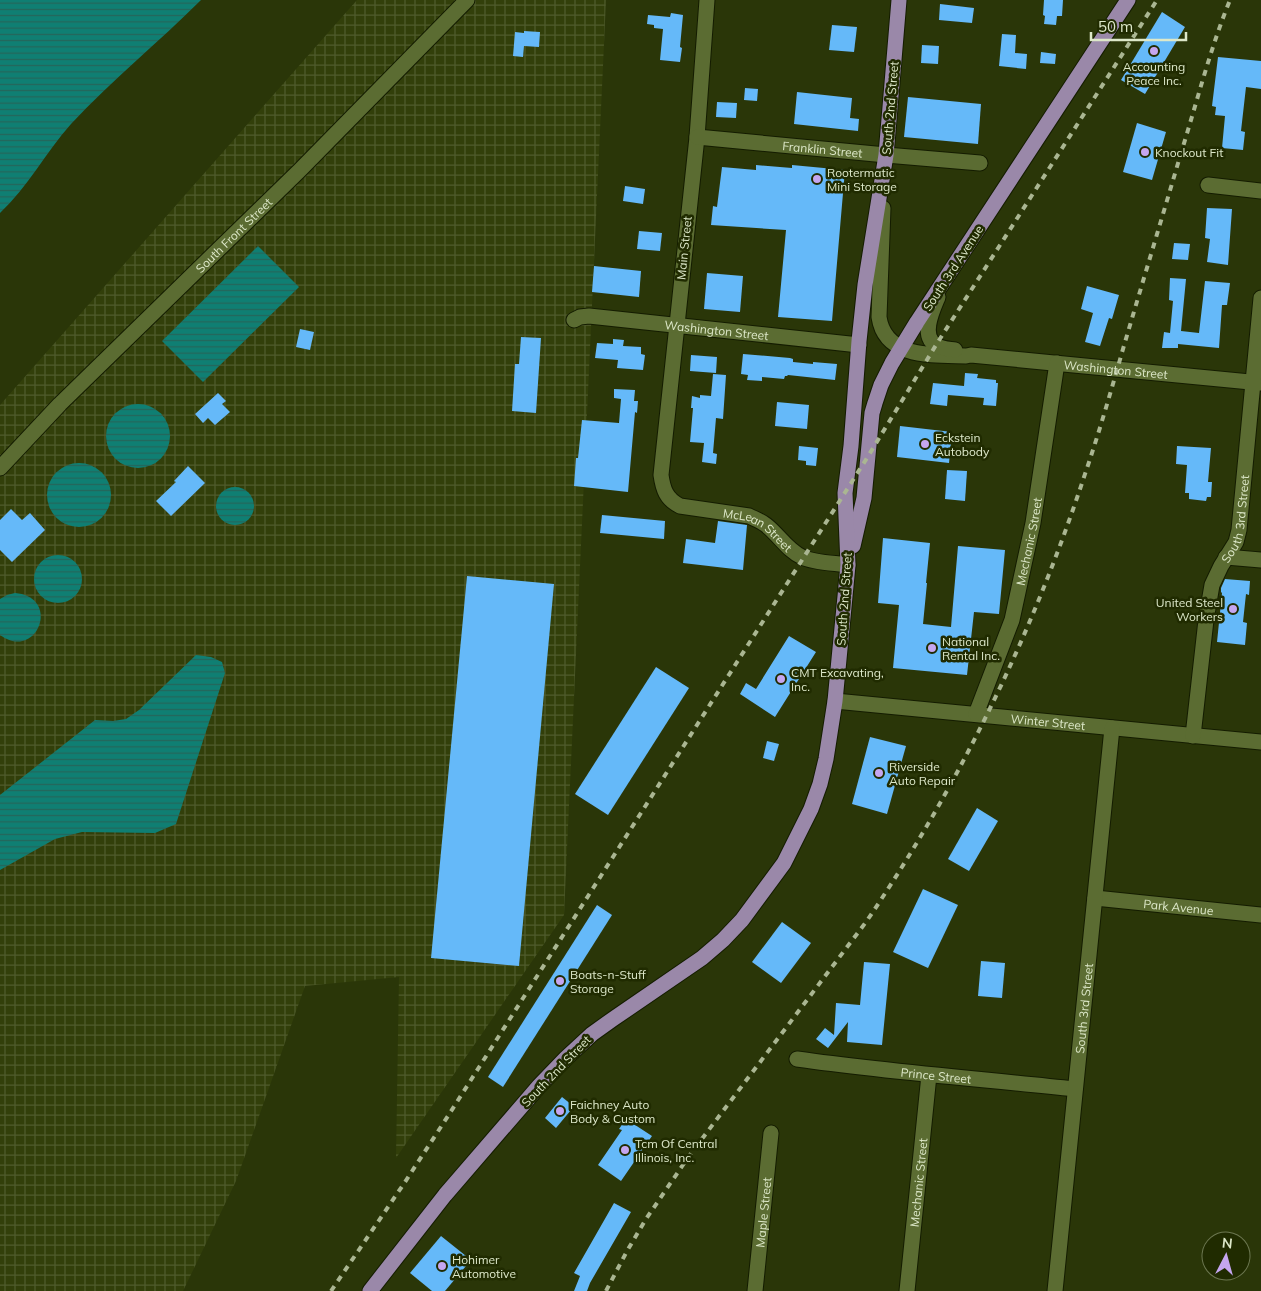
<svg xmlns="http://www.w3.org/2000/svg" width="1261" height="1291" font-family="Mulish,sans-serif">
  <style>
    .industrial { fill: url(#industrial-grid) }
    .water { fill: url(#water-rules) }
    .building { fill: #65b9f9 }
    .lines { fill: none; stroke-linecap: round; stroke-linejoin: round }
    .minor-casing { stroke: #141c00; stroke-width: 17 }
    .major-casing { stroke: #141c00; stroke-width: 17 }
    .minor { stroke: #5b6c32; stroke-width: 15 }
    .major { stroke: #9a88a9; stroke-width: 15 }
    .rail { stroke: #aab692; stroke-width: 4; stroke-dasharray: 6 6; stroke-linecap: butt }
    .poi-dot { fill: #c5a6f0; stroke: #202b00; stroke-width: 2 }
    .labels { text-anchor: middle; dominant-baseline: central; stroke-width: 5; stroke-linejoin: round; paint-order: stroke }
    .poi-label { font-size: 12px; fill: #dde8c9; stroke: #202b00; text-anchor: start }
    .street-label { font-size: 12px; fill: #dde8c9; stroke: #202b00 }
  </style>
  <defs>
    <pattern id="industrial-grid" width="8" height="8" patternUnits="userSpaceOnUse" patternTransform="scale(1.25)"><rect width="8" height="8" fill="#323f0a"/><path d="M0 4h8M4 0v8" fill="none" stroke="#4f5b2c"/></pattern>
    <pattern id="water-rules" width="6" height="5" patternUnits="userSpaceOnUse" patternTransform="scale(1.25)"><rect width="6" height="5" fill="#0f7f73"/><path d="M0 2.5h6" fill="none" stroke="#26655a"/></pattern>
  </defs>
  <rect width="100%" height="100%" fill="#2a3608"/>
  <polygon class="industrial" points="357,0 606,0 564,915 396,1158 399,977 305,986 236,1181 183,1291 0,1291 0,405"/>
  <g class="water">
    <path d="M 0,0 L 201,0 C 159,42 112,80 71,124 C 46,152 28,187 0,213 Z"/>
    <polygon points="258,246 299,287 203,382 162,341"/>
    <circle cx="138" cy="436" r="32"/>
    <circle cx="79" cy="495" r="32"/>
    <circle cx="235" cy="506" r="19"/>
    <circle cx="58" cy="579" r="24"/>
    <path d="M 15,593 C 62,597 37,662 0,635 L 0,599 L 7,595 Z"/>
    <polygon points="196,655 211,657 222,662 225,673 176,824 155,833 82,832 55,839 0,870 0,795 95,720 113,721 126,719 139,710"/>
  </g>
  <g class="building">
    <polygon points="1044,0 1063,0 1062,16 1057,16 1056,25 1044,24 1045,16 1043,15"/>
    <polygon points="940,4 974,8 972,23 939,20"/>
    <polygon points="1162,12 1185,27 1145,94 1121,80"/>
    <polygon points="671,13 683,15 680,47 682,48 680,62 660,60 663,29 654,28 654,25 647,24 648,15 670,17"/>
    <polygon points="832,25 857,27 854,52 829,50"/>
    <polygon points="524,31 540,32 539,47 524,46 523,57 513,56 515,32 524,33"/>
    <polygon points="1002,34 1016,35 1015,53 1027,54 1026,69 999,66"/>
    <polygon points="922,45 939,46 938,64 921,63"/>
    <polygon points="1041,52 1056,54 1055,64 1040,63"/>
    <polygon points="1218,57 1261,61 1261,89 1246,87 1241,131 1245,132 1243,150 1222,148 1225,116 1215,115 1216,107 1212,106"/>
    <polygon points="745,88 758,89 757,101 744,100"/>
    <polygon points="797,92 852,98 850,118 859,119 858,131 794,124"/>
    <polygon points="908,97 981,104 978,144 904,137"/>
    <polygon points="717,102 737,103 736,118 716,117"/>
    <polygon points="1137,123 1166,132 1152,180 1123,172"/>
    <polygon points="756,165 792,168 792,165 845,170 832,321 778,317 786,230 711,225 713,206 717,207 722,167 756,170"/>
    <polygon points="625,186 645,189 643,204 623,201"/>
    <polygon points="1207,208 1232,209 1228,265 1207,262 1210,239 1205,238"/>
    <polygon points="639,231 662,233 660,251 637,249"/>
    <polygon points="1174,243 1190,244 1188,260 1172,259"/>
    <polygon points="594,266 641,271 639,297 592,292"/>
    <polygon points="707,273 743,276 740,312 704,309"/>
    <polygon points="1170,278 1186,279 1181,331 1199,333 1205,281 1230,283 1227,305 1222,305 1219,348 1178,344 1178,348 1162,348 1164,332 1170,333 1173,301 1169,300"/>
    <polygon points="1087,286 1119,295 1112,319 1109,318 1100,346 1085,342 1093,313 1081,309"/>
    <polygon points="300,329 314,332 310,350 296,347"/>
    <polygon points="521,337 541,338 536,413 512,411 515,364 519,364"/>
    <polygon points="613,339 624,340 623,346 641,347 641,354 645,355 643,370 617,368 618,360 595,358 597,343 613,344"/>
    <polygon points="743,354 790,358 793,359 793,362 813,364 813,362 837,364 835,380 788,375 787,376 785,376 784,379 762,377 762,381 747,380 748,375 741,374"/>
    <polygon points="691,355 717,357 716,373 690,371"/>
    <polygon points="965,373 978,374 977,378 996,380 996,383 998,383 996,406 983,405 984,398 948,395 947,406 930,404 933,383 964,386"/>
    <polygon points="713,374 726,375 723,419 716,418 713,453 717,454 716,464 702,462 704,443 690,442 693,408 691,408 692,396 700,398 700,395 711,396"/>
    <polygon points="614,389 635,390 634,401 638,401 637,413 635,412 628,492 574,486 576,458 578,458 582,420 619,423 621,399 614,398"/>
    <polygon points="218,393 226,401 222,404 230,412 215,425 208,418 203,423 195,414"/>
    <polygon points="777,402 809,405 807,429 775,426"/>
    <polygon points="900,426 952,432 949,463 897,457"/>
    <polygon points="799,446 818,448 816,466 806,465 806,461 798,460"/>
    <polygon points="1177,446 1211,448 1208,482 1212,482 1211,497 1207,497 1206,501 1189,499 1189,493 1185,493 1187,465 1176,464"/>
    <polygon points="188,466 205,483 171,516 156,501 176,482 174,481"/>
    <polygon points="947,470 967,471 965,501 945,499"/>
    <polygon points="11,509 22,520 30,513 45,530 12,562 0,550 0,520"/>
    <polygon points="602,515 665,521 664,539 600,533"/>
    <polygon points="718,521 747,525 743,570 683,563 686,539 715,543"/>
    <polygon points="883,538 930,543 926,583 927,583 923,624 951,627 958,546 1005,550 999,614 974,612 967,675 893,668 899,605 878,603"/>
    <polygon points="467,576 554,584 519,966 431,958"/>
    <polygon points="1225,579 1250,581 1249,595 1246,594 1243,622 1247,623 1245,645 1217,642 1222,593 1221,592 1221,588"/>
    <polygon points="789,636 816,652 775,717 740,694 746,683 756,689"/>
    <polygon points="656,667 689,688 608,815 575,794"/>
    <polygon points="870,737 906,746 887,814 852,804"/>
    <polygon points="767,741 779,744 774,761 763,758"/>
    <polygon points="977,808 998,821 969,871 948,859"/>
    <polygon points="923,889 958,905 928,968 893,952"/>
    <polygon points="597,905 612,915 503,1087 488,1077"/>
    <polygon points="782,922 811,943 781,983 752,962"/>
    <polygon points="981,961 1005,963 1002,998 978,996"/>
    <polygon points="864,962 890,964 882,1045 847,1042 848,1022 828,1048 816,1039 825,1028 834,1035 836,1003 860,1005"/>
    <polygon points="562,1097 572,1105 569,1108 571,1110 556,1128 545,1118"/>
    <polygon points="626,1119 652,1136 621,1181 598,1165 622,1130 619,1129"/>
    <polygon points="614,1203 631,1212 590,1283 587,1291 574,1291 580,1276 574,1273"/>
    <polygon points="441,1236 471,1260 445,1291 432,1291 410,1273"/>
  </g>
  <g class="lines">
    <defs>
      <g id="minor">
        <path id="s1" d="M 707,0 L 697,137 L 661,475 C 663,489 666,499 680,506 L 749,516 C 755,519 761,521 766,525 C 779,535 787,550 802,557 C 814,563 835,563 848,565"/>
        <path id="s2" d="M 697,137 L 886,155 L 980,163"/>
        <polyline points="1208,185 1261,191"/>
        <path id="s3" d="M 883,208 L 879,317 C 885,359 934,355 966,356 L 971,355 L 1261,383"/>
        <path d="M 938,297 C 933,309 920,336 936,345 C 941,349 949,349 955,350"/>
        <path id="s4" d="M 574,320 L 580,317 L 589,316 L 859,345"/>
        <path id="s5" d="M 0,468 L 60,404 L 300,170 L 467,0"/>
        <polyline points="1226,557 1261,560"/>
        <path id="s6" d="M 835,701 L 1261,742"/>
        <path id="s7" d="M 976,714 L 1012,620 L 1033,523 L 1057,363"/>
        <path id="s8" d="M 1193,736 L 1206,620 L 1212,585 L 1221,566 L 1236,542 L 1239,530 L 1261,298"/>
        <path id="s9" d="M 1095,898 L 1261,915"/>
        <path id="s10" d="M 797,1059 C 889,1072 982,1079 1075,1089"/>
        <path id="s11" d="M 755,1291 L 771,1133"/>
        <path id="s12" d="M 907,1291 L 929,1075"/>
        <path id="s13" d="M 1055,1291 L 1112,728"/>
      </g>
      <g id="major">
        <polyline points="853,546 864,498 872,413 875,403 881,385 892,363 917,322 1128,0"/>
        <polyline points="370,1291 445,1195 539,1086 566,1058 592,1034 613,1019 702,958 723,940 742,920 784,863 811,809 820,784 826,759 835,701 848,565 845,493 851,446 859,341 865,285 886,155 899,0"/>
      </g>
    </defs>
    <use href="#minor" class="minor-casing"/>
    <use href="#major" class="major-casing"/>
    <use href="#minor" class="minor"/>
    <use href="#major" class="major"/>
    <g class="rail">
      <polyline points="331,1291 405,1182 448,1116 867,458 936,345 1157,0"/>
      <path d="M 606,1291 L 627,1251 L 646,1219 L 689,1156 L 866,922 C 960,784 1033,633 1085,474 C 1099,433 1111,391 1123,349 C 1142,284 1162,218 1181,153 C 1197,102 1210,49 1230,0"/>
    </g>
  </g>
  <g class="poi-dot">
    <circle cx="1154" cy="51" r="5"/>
    <circle cx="1145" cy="152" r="5"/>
    <circle cx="817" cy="179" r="5"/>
    <circle cx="925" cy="444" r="5"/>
    <circle cx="1233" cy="609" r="5"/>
    <circle cx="932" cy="648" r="5"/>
    <circle cx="781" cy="679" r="5"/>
    <circle cx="879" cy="773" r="5"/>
    <circle cx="560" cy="981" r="5"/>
    <circle cx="560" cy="1111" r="5"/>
    <circle cx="625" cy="1150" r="5"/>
    <circle cx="442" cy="1266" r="5"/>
  </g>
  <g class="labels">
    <g class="poi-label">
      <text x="1154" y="66" text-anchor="middle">Accounting<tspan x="1154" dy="14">Peace Inc.</tspan></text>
      <text x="1155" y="152">Knockout Fit</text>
      <text x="827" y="172">Rootermatic<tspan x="827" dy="14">Mini Storage</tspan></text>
      <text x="935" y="437">Eckstein<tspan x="935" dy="14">Autobody</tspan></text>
      <text x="1223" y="602" text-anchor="end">United Steel<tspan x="1223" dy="14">Workers</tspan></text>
      <text x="942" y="641">National<tspan x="942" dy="14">Rental Inc.</tspan></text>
      <text x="791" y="672">CMT Excavating,<tspan x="791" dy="14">Inc.</tspan></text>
      <text x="889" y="766">Riverside<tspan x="889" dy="14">Auto Repair</tspan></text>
      <text x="570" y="974">Boats-n-Stuff<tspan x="570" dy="14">Storage</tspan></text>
      <text x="570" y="1104">Faichney Auto<tspan x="570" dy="14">Body &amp; Custom</tspan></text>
      <text x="635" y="1143">Tcm Of Central<tspan x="635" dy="14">Illinois, Inc.</tspan></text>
      <text x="452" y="1259">Hohimer<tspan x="452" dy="14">Automotive</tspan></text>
    </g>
    <g class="street-label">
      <text transform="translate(890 108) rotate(-85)">South 2nd Street</text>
      <text stroke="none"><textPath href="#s2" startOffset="126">Franklin Street</textPath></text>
      <text stroke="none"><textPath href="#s5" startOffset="330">South Front Street</textPath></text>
      <text transform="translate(684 248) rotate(-84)">Main Street</text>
      <text transform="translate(953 268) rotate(-57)">South 3rd Avenue</text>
      <text stroke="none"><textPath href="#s4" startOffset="144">Washington Street</textPath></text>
      <text stroke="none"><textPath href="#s3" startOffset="365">Washington Street</textPath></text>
      <text stroke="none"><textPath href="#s8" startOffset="224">South 3rd Street</textPath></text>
      <text stroke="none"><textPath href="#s1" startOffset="599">McLean Street</textPath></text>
      <text stroke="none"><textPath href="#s7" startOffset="181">Mechanic Street</textPath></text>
      <text transform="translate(844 599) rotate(-86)">South 2nd Street</text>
      <text stroke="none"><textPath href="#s6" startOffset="214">Winter Street</textPath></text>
      <text stroke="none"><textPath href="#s9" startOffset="84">Park Avenue</textPath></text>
      <text stroke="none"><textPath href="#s13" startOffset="284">South 3rd Street</textPath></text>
      <text transform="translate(556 1071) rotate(-46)">South 2nd Street</text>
      <text stroke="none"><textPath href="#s10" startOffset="140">Prince Street</textPath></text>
      <text stroke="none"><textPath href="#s12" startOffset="109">Mechanic Street</textPath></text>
      <text stroke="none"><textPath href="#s11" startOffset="79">Maple Street</textPath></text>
    </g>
  </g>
  <g transform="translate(1226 1256) rotate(6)"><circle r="24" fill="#202b00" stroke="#6c7750"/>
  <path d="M0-4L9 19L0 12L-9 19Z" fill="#c5a6f0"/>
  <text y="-8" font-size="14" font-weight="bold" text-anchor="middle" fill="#dde8c9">N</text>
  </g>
  <path d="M1091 32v8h95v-8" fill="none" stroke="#dde8c9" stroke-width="2.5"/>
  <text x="1098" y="32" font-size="15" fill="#dde8c9" stroke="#202b00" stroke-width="4" paint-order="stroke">50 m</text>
</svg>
